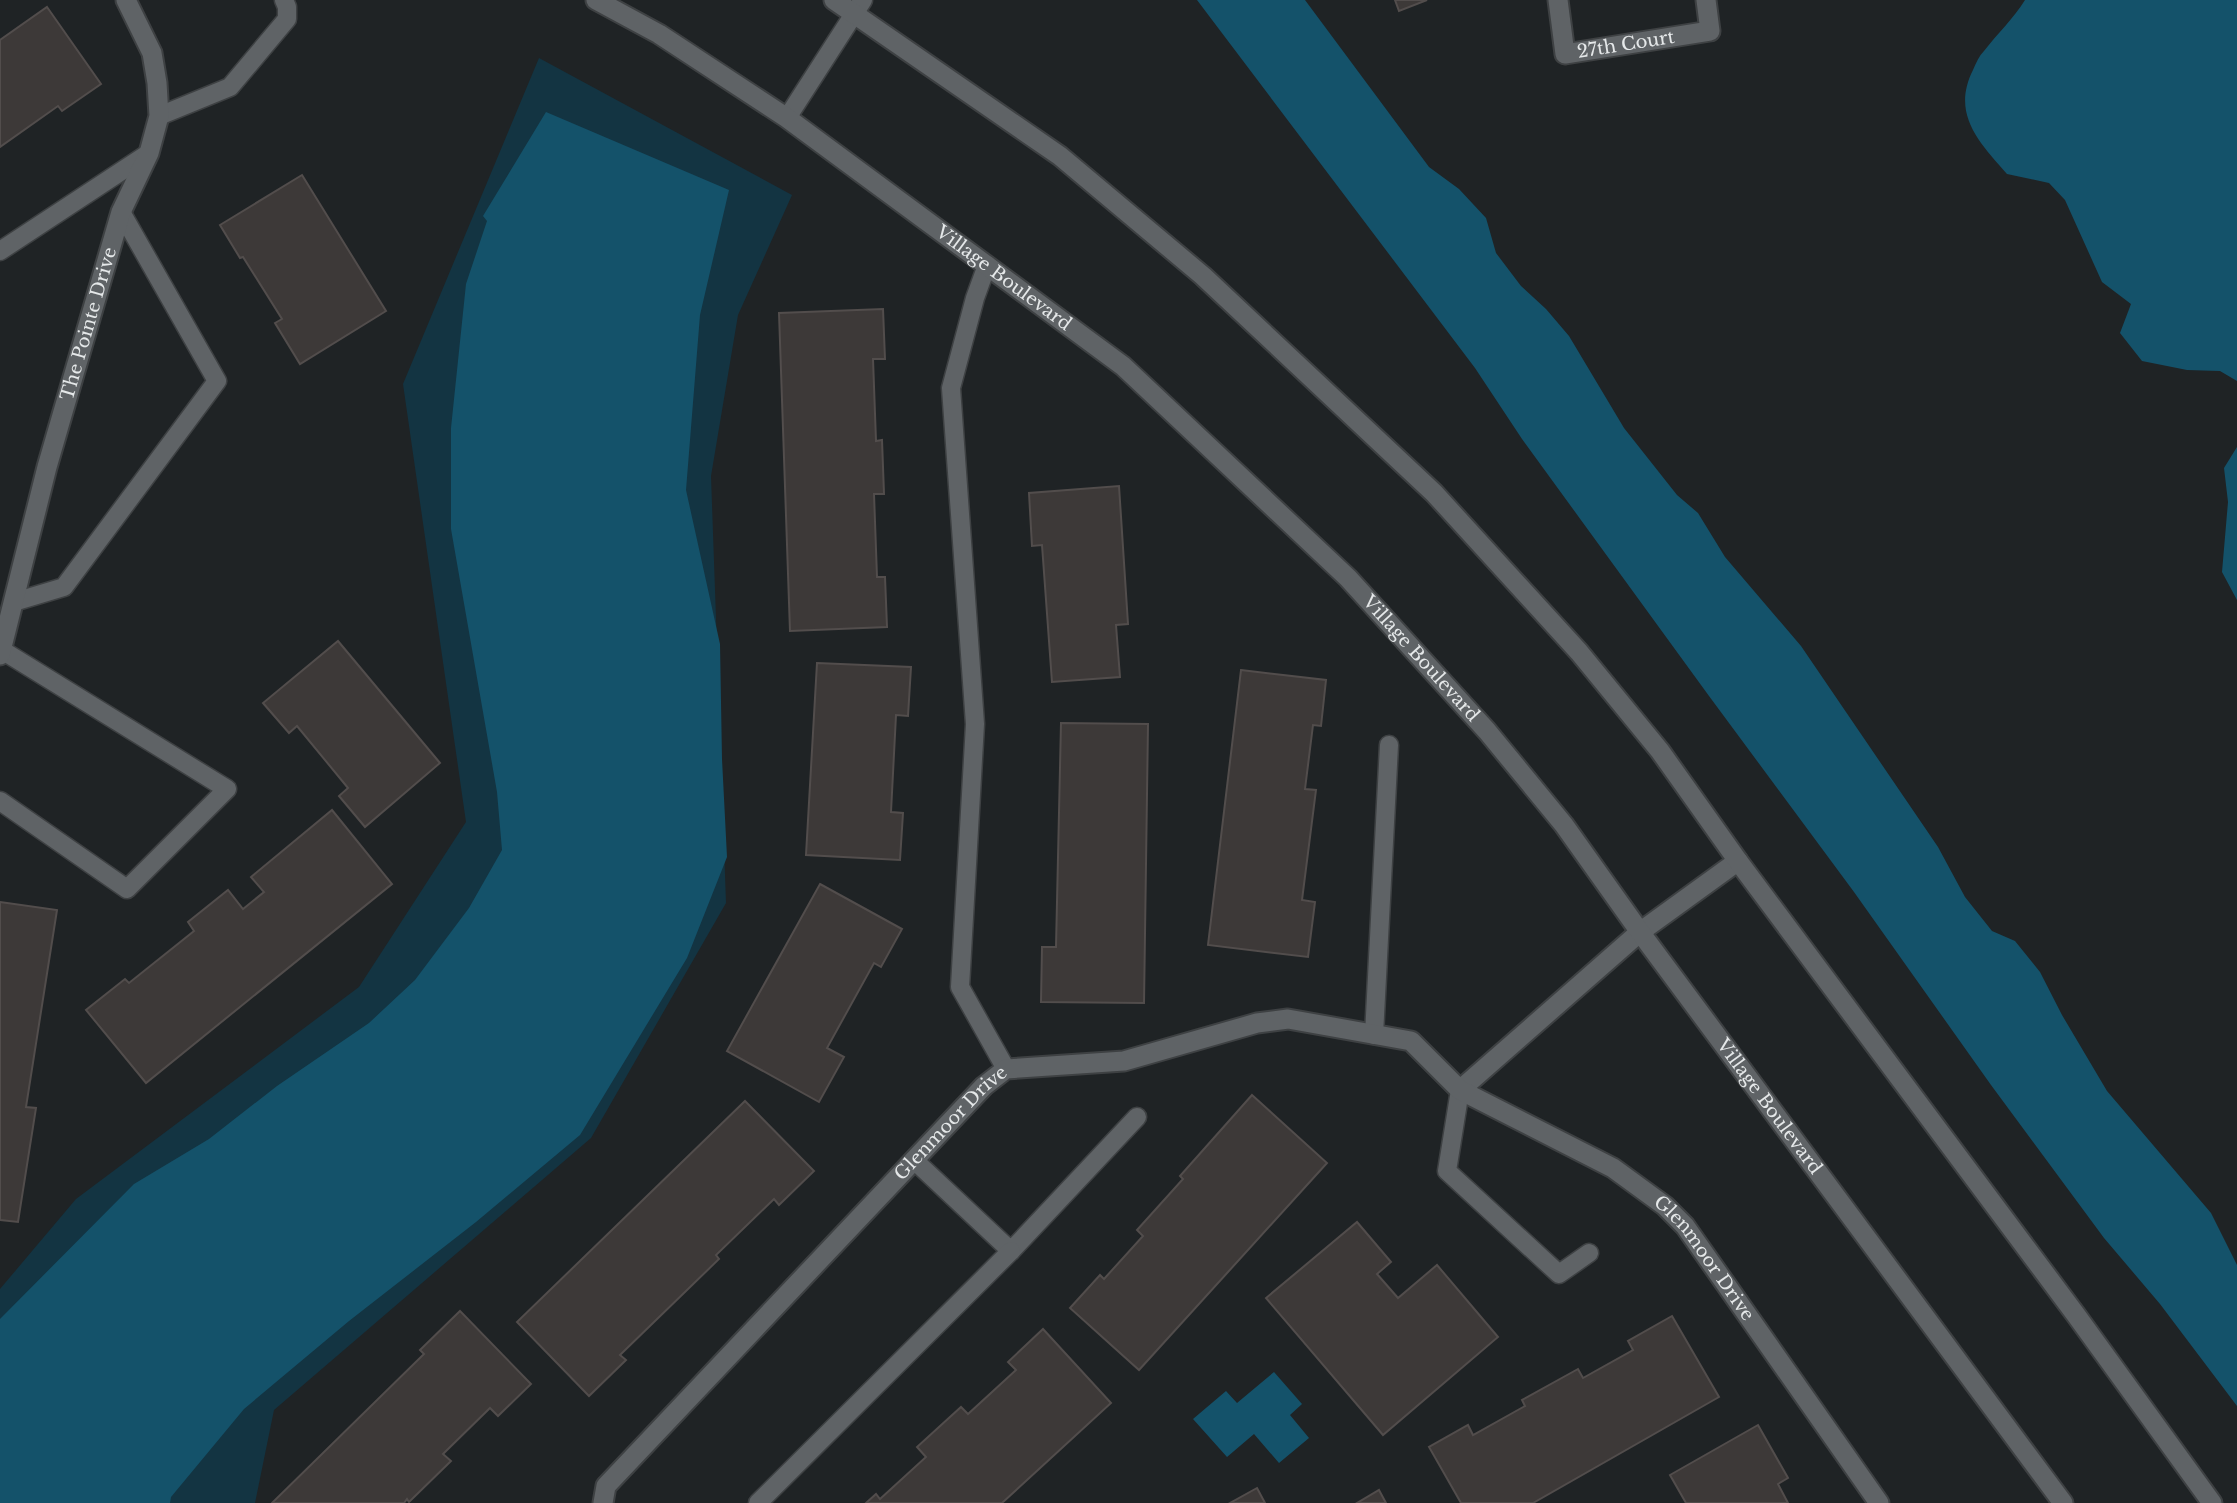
<svg xmlns="http://www.w3.org/2000/svg" width="2237" height="1503" font-family="'Libre Baskerville',serif">
  <style>
    .green { fill: #133442 }
    .water { fill: #14526a }
    .building { fill: #3d3938; stroke: #524d4c; stroke-width: 2 }
    .lines { fill: none; stroke-linecap: round; stroke-linejoin: round }
    .service-casing { stroke: #3e4143; stroke-width: 21 }
    .minor-casing { stroke: #3e4143; stroke-width: 23 }
    .tertiary-casing { stroke: #3e4143; stroke-width: 23 }
    .service { stroke: #5f6366; stroke-width: 18 }
    .minor { stroke: #5f6366; stroke-width: 19 }
    .tertiary { stroke: #5f6366; stroke-width: 19 }
    .labels { text-anchor: middle; dominant-baseline: central; stroke-width: 6; stroke-linejoin: round; paint-order: stroke }
    .street-label { font-size: 18px; fill: #e5e8e9; stroke: #16191b }
  </style>
  <rect width="100%" height="100%" fill="#1f2325"/>
  <polygon class="green" points="539,58 792,195 738,315 711,476 726,903 591,1138 274,1410 255,1503 0,1503 0,1289 76,1199 359,987 466,822 403,384"/>
  <g class="water">
    <polygon points="1197,0 1305,0 1429,167 1459,189 1486,218 1496,253 1521,286 1546,309 1569,336 1624,428 1677,495 1698,513 1725,557 1801,646 1938,847 1965,897 1992,931 2015,941 2040,972 2062,1015 2107,1091 2211,1213 2237,1265 2237,1406 2160,1304 2104,1238 1991,1085 1854,892 1709,696 1522,439 1475,368"/>
    <path d="M 2025,0 L 2237,0 L 2237,381 L 2220,371 L 2187,370 L 2142,361 L 2120,333 L 2131,304 L 2102,282 L 2065,200 L 2049,183 L 2007,174 C 1979,142 1951,114 1973,70 C 1976,63 1979,56 1984,51 C 1998,33 2013,19 2025,0 Z"/>
    <polygon points="546,112 729,190 700,315 686,490 720,644 722,759 727,857 687,958 580,1135 476,1222 349,1321 244,1409 171,1497 170,1503 0,1503 0,1319 134,1184 209,1139 277,1086 369,1023 415,980 469,908 502,850 497,792 451,529 451,428 466,284 487,221 483,216"/>
    <polygon points="2237,447 2237,600 2222,572 2228,502 2224,468"/>
    <polygon points="1274,1372 1302,1404 1290,1415 1309,1438 1279,1463 1254,1434 1227,1457 1193,1419 1226,1391 1237,1403"/>
  </g>
  <g class="building">
    <polygon points="1395,0 1427,0 1399,11"/>
    <polygon points="47,7 101,84 62,111 58,106 0,147 0,40"/>
    <polygon points="302,175 386,311 300,364 275,323 282,319 243,257 240,258 220,225"/>
    <polygon points="883,309 885,359 873,359 876,441 882,440 884,494 874,494 877,577 885,577 887,627 790,631 779,313"/>
    <polygon points="1119,486 1128,624 1116,625 1120,677 1052,682 1042,545 1032,546 1029,493"/>
    <polygon points="338,641 440,763 365,827 339,796 348,788 297,726 289,733 263,703"/>
    <polygon points="817,663 911,667 908,716 896,715 891,812 903,813 900,860 806,855"/>
    <polygon points="1241,670 1326,680 1321,726 1313,725 1305,789 1316,790 1302,900 1315,902 1308,957 1208,945"/>
    <polygon points="1061,723 1148,724 1144,1003 1041,1002 1042,947 1056,947"/>
    <polygon points="332,810 392,884 146,1083 86,1010 125,979 129,983 194,931 188,922 228,890 243,909 264,892 251,877"/>
    <polygon points="820,884 902,929 881,967 874,963 827,1048 844,1057 819,1102 727,1051"/>
    <polygon points="0,902 57,910 26,1107 36,1108 18,1222 0,1220"/>
    <polygon points="1252,1095 1327,1163 1139,1370 1070,1308 1100,1275 1104,1279 1143,1236 1137,1230 1183,1179 1180,1176"/>
    <polygon points="745,1101 814,1171 779,1205 774,1199 716,1255 719,1259 620,1355 626,1360 589,1396 517,1322"/>
    <polygon points="1357,1222 1391,1262 1377,1274 1398,1298 1437,1265 1498,1337 1383,1435 1266,1298"/>
    <polygon points="460,1311 531,1384 498,1416 490,1408 443,1454 451,1461 409,1502 407,1499 404,1503 272,1503 424,1354 420,1350"/>
    <polygon points="1672,1316 1719,1397 1533,1503 1461,1503 1429,1447 1468,1425 1473,1435 1525,1406 1522,1400 1578,1369 1583,1378 1633,1350 1628,1341"/>
    <polygon points="1043,1329 1111,1403 1002,1503 866,1503 876,1494 880,1499 926,1457 917,1447 961,1407 968,1414 1016,1370 1008,1362"/>
    <polygon points="1758,1425 1788,1478 1778,1484 1788,1503 1686,1503 1670,1475"/>
    <polygon points="1257,1488 1265,1503 1230,1503"/>
    <polygon points="1379,1490 1386,1503 1357,1503"/>
  </g>
  <g class="lines">
    <defs>
      <g id="service">
        <polyline points="159,116 230,87 287,19 287,7 284,0"/>
        <polyline points="787,118 863,0"/>
        <polyline points="0,251 149,153"/>
        <polyline points="987,265 975,298 951,388 975,724 960,987 1006,1069"/>
        <polyline points="14,602 64,587 217,381 121,212"/>
        <polyline points="0,649 227,789 127,889 0,801"/>
        <polyline points="1374,1035 1389,745"/>
        <polyline points="1460,1090 1447,1171 1559,1274 1589,1253"/>
        <polyline points="914,1160 1011,1251 1137,1117"/>
        <polyline points="758,1503 1011,1251"/>
      </g>
      <g id="minor">
        <path id="s1" d="M 1558,0 L 1565,54 L 1710,31 L 1706,0"/>
        <path id="s2" d="M 0,655 L 47,467 L 121,212 L 149,153 L 159,116 L 157,83 L 152,53 L 126,0"/>
        <polyline points="1460,1090 1640,932 1738,861"/>
        <path id="s3" d="M 603,1503 L 606,1486 L 984,1086 L 1006,1069 L 1124,1061 L 1257,1023 L 1288,1019 L 1411,1041 L 1460,1090 L 1613,1168 L 1665,1206 L 1685,1226 L 1879,1503"/>
      </g>
      <g id="tertiary">
        <path id="s4" d="M 596,0 L 659,34 L 787,118 L 1123,366 L 1348,578 L 1487,731 L 1564,825 L 1640,932 L 2063,1503"/>
        <polyline points="834,0 1060,156 1203,276 1434,493 1579,652 1660,751 1738,861 2076,1315 2212,1503"/>
      </g>
    </defs>
    <use href="#service" class="service-casing"/>
    <use href="#minor" class="minor-casing"/>
    <use href="#tertiary" class="tertiary-casing"/>
    <use href="#service" class="service"/>
    <use href="#minor" class="minor"/>
    <use href="#tertiary" class="tertiary"/>
  </g>
  <g class="labels">
    <g class="street-label">
      <text stroke="none"><textPath href="#s1" startOffset="116">27th Court</textPath></text>
      <text stroke="none"><textPath href="#s4" startOffset="494">Village Boulevard</textPath></text>
      <text stroke="none"><textPath href="#s2" startOffset="343">The Pointe Drive</textPath></text>
      <text stroke="none"><textPath href="#s4" startOffset="1060">Village Boulevard</textPath></text>
      <text stroke="none"><textPath href="#s4" startOffset="1628">Village Boulevard</textPath></text>
      <text stroke="none"><textPath href="#s3" startOffset="518">Glenmoor Drive</textPath></text>
      <text stroke="none"><textPath href="#s3" startOffset="1379">Glenmoor Drive</textPath></text>
    </g>
  </g>
</svg>
